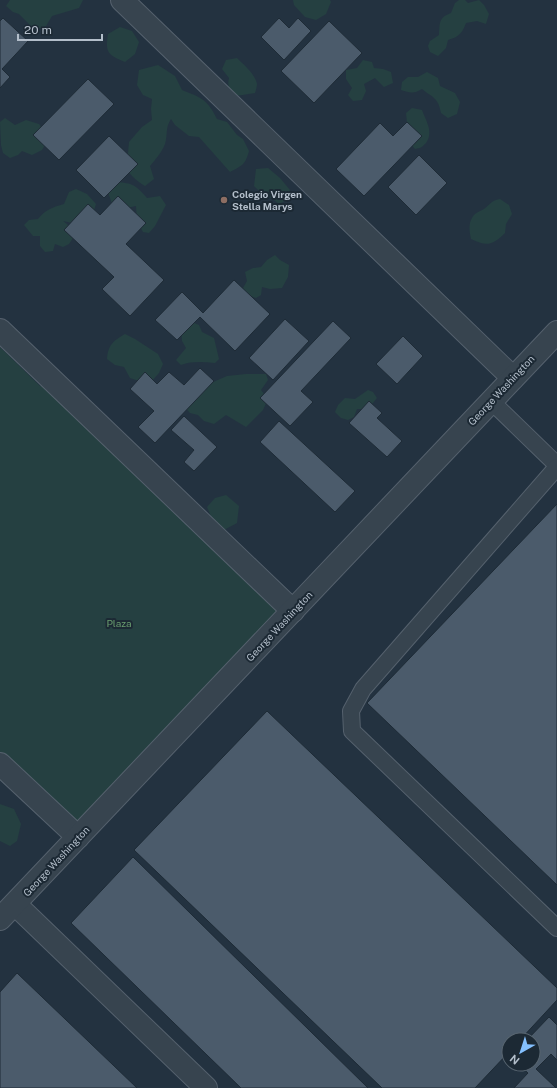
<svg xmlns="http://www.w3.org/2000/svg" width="557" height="1088" font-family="'Public Sans',sans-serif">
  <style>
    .green { fill: #254041 }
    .building { fill: #4b5b6b; stroke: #1e2b36 }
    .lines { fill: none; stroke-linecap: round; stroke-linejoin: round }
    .service-casing { stroke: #55616d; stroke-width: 18 }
    .minor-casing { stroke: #55616d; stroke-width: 24 }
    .service { stroke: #37444f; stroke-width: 16 }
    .minor { stroke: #37444f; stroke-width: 22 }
    .education-dot { fill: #8d6e63; stroke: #1c2934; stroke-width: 1.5 }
    .labels { text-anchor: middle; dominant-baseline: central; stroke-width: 4; stroke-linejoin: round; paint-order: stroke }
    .poi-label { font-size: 10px; font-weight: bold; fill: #b3beca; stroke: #1c2934; text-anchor: start }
    .street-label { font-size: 10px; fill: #b3beca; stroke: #1c2934 }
    .park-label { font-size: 10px; fill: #699d6f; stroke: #1c2934 }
  </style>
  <rect width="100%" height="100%" fill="#233240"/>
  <g class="green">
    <polygon points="10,0 83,0 79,8 52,16 46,26 35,30 19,14 13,12 6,6"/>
    <polygon points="293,0 330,0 331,2 326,14 316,20 305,17 294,5"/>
    <path d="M 459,0 L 465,0 L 468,3 L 479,0 L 484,5 L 489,14 L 486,24 L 477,21 L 466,23 C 462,34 458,37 448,40 L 446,48 L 438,56 L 430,52 L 428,46 L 430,41 L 439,35 C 440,23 438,18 451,13 L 455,3 Z"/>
    <path d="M 120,27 L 132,31 L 139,42 L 135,54 L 125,62 C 108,55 105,53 108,34 Z"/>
    <path d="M 237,58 C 244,65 255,74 257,84 C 257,86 256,90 255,93 L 236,96 C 229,90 227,86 229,78 L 222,69 L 226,60 Z"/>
    <polygon points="363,60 372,62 374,68 383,69 391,72 393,83 384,87 375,78 364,84 366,91 362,100 353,101 348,95 352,88 346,79 346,70 357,68"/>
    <path d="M 158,65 L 175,76 L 182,90 C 202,98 207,99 217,119 L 227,122 L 237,135 L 243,139 L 249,151 C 245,165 243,165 230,172 L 199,137 L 189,136 L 175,125 L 171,119 C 165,128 168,134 165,144 C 162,152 155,160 150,166 L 154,179 L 145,186 C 135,180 128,173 123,163 L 128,153 L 129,142 L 142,127 L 152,120 L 151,109 L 152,99 L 143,95 L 137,85 L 139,70 Z"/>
    <path d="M 427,72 L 438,78 L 440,86 L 455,93 L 460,102 L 457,114 L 448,118 L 441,113 C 438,97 433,98 422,89 C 414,94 410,93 401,90 L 402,82 L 408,77 L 418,77 Z"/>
    <path d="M 412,108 L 422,110 C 426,121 434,132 426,143 C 422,147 421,148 415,149 L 409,142 L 406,113 Z"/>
    <polygon points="5,118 15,125 26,120 39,124 49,138 42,150 32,155 22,151 18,155 10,158 3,153 1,145 0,122"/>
    <path d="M 268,168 L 280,178 L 290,190 L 287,200 L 279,204 C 271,197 261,194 254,186 L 256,169 Z"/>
    <path d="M 113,182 C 131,183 134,183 147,198 L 160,196 L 166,205 L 155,226 L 149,233 L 143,232 L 137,221 L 136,206 L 122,209 L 113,207 L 107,189 Z"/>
    <path d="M 76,189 L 87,194 L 96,204 L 92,217 L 77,224 L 63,221 L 73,229 L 75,235 L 69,244 L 63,247 L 55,244 L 53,251 L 45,252 L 40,246 L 40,236 L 33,236 L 24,225 L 29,220 L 38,219 C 45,210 53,207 64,204 L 69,192 Z"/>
    <path d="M 500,199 L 509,205 L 512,214 L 506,224 L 505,233 C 493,245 487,247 471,239 C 469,230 468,221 475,214 C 477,212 481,211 484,209 C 491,204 490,201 500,199 Z"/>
    <polygon points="275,255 280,260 289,265 288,277 282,288 270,289 262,287 261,295 256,298 244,294 243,288 247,281 245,272 253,268 261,267 267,260"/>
    <path d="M 187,320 L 199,325 L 202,332 L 214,338 L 219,359 L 215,363 C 203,362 192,361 181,365 L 176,360 L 186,348 L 182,341 L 181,327 Z"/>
    <path d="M 125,334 L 135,339 L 158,354 L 163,364 L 159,373 L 151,382 L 139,381 L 130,378 L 124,367 L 115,365 L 107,359 C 108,345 113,341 125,334 Z"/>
    <polygon points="0,347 40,386 48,387 130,463 130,471 286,619 78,837 0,774"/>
    <polygon points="246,374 266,374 268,380 261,390 268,399 263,410 246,427 226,415 214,424 204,421 198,415 190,413 183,405 204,386 227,376"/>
    <polygon points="368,390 373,392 377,398 368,409 357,409 354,417 348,420 341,418 335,412 338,405 345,398 355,399"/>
    <polygon points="226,495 239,506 237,523 224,530 212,519 207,507 215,498"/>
    <polygon points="0,804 14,809 21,824 17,841 10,846 0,841"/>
  </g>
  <g class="building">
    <polygon points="3,18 28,41 2,69 10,77 0,88 0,21"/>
    <polygon points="279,18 289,28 298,18 311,31 284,60 261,37"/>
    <polygon points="329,21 362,53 314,103 281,71"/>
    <polygon points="88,79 114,104 59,160 33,135"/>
    <polygon points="407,122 422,136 364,196 336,169 380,123 393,136"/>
    <polygon points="109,136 138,164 104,198 76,170"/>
    <polygon points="419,155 447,183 416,215 388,187"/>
    <polygon points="118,196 146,223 126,244 164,280 130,316 102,289 114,277 64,230 88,204 100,215"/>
    <polygon points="234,280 270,314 235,351 200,317 177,340 155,320 182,292 203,313"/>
    <polygon points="285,319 309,341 273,380 249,358"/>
    <polygon points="333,321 351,338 301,391 313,402 290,426 260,398"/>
    <polygon points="403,336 423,356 397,384 376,364"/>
    <polygon points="200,368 214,381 155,443 138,427 154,411 130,389 145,372 157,384 169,372 184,385"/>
    <polygon points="369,401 382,413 377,418 402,441 387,457 349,423"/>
    <polygon points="184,416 217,447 194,471 184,462 194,450 171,430"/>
    <polygon points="279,421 355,491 335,512 260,442"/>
    <polygon points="557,504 557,885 367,703"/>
    <polygon points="267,711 557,988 557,1000 520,1040 509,1040 509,1052 475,1088 382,1088 134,850"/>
    <polygon points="133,857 368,1088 241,1088 71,923"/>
    <polygon points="17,973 137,1088 0,1088 0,992"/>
    <polygon points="549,1017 557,1025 557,1060 551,1054 536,1069 556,1088 514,1088 528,1073 518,1064 533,1064 533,1040 527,1040"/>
  </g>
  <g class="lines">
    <defs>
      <g id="service">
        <polyline points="491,401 557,465"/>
        <polyline points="557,467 363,689 351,711 352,731 557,928"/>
      </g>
      <g id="minor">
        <polyline points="122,0 513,378"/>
        <polyline points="0,330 293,611"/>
        <polyline points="0,764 78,837"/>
        <polyline points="15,904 206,1088"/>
        <polyline points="0,919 557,332"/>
      </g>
    </defs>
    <use href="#service" class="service-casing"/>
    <use href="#minor" class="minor-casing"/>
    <use href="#service" class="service"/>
    <use href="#minor" class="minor"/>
  </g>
  <circle class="education-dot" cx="224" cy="200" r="4"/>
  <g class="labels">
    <g class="poi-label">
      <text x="232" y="194">Colegio Virgen<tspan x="232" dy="12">Stella Marys</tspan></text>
    </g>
    <g class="street-label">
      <text transform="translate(501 390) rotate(-47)">George Washington</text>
      <text transform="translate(279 626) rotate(-47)">George Washington</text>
      <text transform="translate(56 861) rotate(-47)">George Washington</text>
    </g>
    <g class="park-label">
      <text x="119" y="623">Plaza</text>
    </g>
  </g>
  <g transform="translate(521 1052) rotate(219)"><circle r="19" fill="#1c2934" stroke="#586570"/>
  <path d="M0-3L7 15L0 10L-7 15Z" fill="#84c0fe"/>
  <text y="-6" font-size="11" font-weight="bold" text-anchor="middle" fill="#b3beca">N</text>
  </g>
  <path d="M18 34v6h84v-6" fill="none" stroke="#b3beca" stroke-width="2"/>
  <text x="24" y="34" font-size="12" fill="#b3beca" stroke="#1c2934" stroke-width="3" paint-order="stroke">20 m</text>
</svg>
